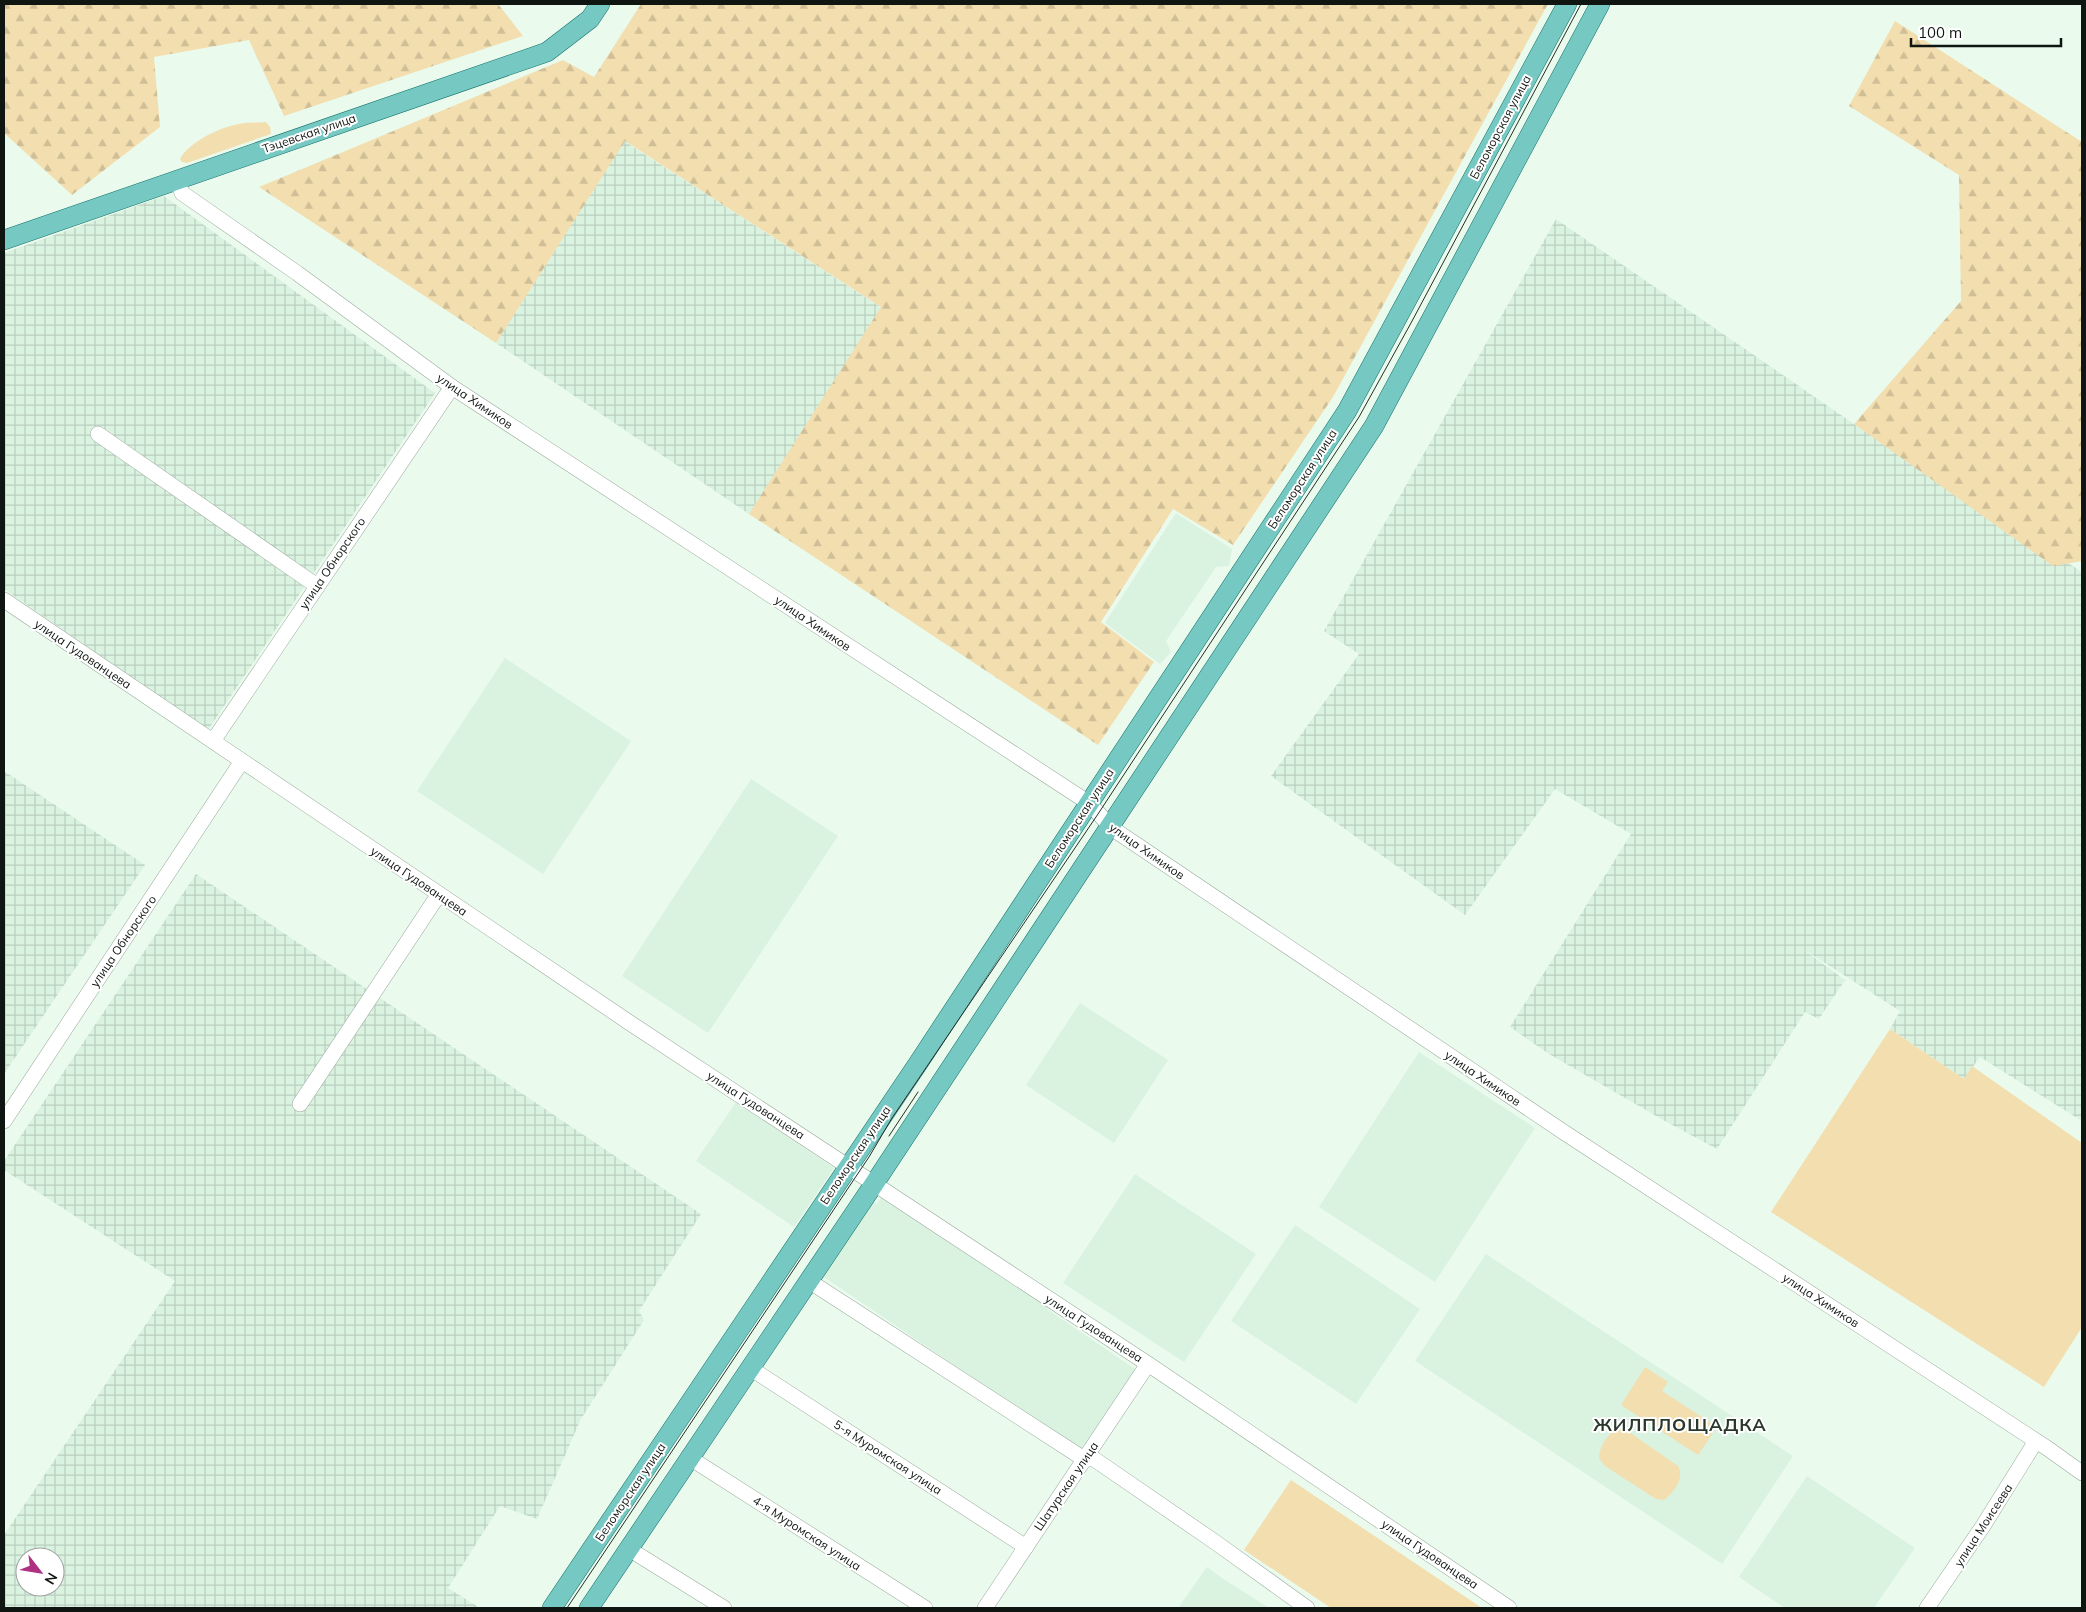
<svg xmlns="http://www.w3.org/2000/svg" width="2086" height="1612" font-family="Mulish,sans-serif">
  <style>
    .built { fill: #daf2e0 }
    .industrial { fill: url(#industrial-grid); fill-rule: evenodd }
    .green { fill: #f3deaf }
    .forest { fill: url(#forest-firs) }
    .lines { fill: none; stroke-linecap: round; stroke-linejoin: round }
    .minor-casing { stroke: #99a99d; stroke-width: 16 }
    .major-casing { stroke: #17726a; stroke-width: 20 }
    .minor { stroke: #fff; stroke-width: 15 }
    .major { stroke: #76c8c2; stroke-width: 19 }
    .tram { stroke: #262d28; stroke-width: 1 }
    .labels { text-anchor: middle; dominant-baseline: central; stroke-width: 4; stroke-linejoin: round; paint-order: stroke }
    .street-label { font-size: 12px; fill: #0f1511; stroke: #fff }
    .district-label { font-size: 18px; font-weight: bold; letter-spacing: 1px; fill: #29372d; stroke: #fff }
  </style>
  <defs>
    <pattern id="industrial-grid" width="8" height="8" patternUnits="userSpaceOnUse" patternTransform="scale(1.25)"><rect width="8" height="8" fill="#daf2e0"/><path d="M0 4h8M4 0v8" fill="none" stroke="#bacfbf"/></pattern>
    <pattern id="forest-firs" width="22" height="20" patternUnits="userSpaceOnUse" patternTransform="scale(1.25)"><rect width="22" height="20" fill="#f3deaf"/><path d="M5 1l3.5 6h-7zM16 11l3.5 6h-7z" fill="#cfbe96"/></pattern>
  </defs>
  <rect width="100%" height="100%" fill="#eafbee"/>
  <g class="built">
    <polygon points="1176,513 1232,549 1229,566 1216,567 1166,641 1171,652 1160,664 1105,623"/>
    <polygon points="505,658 631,741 543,874 417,791"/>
    <polygon points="751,779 838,836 708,1033 622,976"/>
    <polygon points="1080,1003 1168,1060 1114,1143 1026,1085"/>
    <polygon points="1419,1052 1535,1128 1435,1282 1319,1207"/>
    <polygon points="736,1102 834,1168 794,1227 696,1161"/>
    <polygon points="1135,1174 1256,1254 1184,1362 1063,1283"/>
    <polygon points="882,1196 1017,1288 1048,1307 1047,1309 1138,1371 1082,1452 824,1277 873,1202 877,1204"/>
    <polygon points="1295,1225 1420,1309 1356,1404 1231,1321"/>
    <polygon points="1486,1254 1793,1456 1722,1564 1415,1361"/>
    <polygon points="1807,1476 1915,1548 1874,1608 1785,1608 1739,1577"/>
    <polygon points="1207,1567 1222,1578 1269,1608 1178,1608"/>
  </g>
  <g class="industrial">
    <polygon points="624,141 882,308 749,514 496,343"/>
    <polygon points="164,196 435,393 208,730 4,589 4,253"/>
    <polygon points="1556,219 1854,424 2082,572 2082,1121 1980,1057 1964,1079 1890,1029 1900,1011 1803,949 1845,980 1819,1019 1805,1012 1717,1149 1663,1120 1549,1054 1510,1027 1631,834 1555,789 1465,915 1271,776 1359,654 1324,631"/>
    <polygon points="4,771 145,865 4,1074"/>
    <path d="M 196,874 L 701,1214 L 639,1311 L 644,1320 L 581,1419 L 537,1519 L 500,1506 L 448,1588 L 480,1608 L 4,1608 L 4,1535 L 175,1281 L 4,1170 L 4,1161 ZM 25,1557 L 55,1557 L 55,1587 L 25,1587 Z"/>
  </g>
  <g class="green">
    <path d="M 266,122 L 270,127 L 271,134 L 187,163 L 182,162 L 180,159 C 189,142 220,127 239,124 C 247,122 257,123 266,122 Z"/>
    <polygon points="1890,1029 1964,1079 1972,1066 2082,1143 2082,1327 2044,1387 1771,1212"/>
    <polygon points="1645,1367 1668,1382 1662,1391 1717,1427 1698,1455 1621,1405"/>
    <path d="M 1619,1428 L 1626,1430 L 1678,1466 C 1685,1478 1674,1492 1664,1500 L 1656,1499 L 1605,1466 L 1599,1458 C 1599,1447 1608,1433 1619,1428 Z"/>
    <polygon points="1291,1480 1482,1608 1331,1608 1244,1550"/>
  </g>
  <g class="forest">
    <polygon points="4,4 498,4 523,36 284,116 249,40 154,57 160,127 72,195 4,133"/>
    <polygon points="641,4 1548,4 1333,397 1233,545 1173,509 1101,622 1154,662 1098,745 749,514 881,307 625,141 496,343 259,187 563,60 594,77"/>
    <polygon points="1895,21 2082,142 2082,561 2053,566 1854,424 1961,301 1959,175 1849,106"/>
  </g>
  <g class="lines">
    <defs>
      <g id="minor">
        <polyline points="177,180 182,193 297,273 452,387 1089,803 1110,826 1119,833 1562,1131 2047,1448 2082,1473"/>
        <polyline points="98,434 317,586"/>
        <polyline points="4,600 630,1023 1148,1364 1509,1608"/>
        <polyline points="213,741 452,387"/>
        <polyline points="300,1104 439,894"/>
        <polyline points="4,1121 242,761"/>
        <polyline points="809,1281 1084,1459 1094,1459 1215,1542 1307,1608"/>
        <polyline points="750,1368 1026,1547"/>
        <polyline points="690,1458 925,1608"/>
        <polyline points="629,1549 724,1608"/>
        <polyline points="985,1608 1148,1364"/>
        <polyline points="1927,1608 1983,1526 2036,1441"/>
      </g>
      <g id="major">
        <polyline points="4,240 547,52 590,19 600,4"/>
        <polyline points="552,1608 919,1062 1347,411 1567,4"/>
        <polyline points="589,1608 874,1184 1374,426 1600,4"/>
      </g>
    </defs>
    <use href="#minor" class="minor-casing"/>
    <use href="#major" class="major-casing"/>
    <use href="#minor" class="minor"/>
    <use href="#major" class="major"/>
    <g class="tram">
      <polyline points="889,1136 918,1092"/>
      <polyline points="567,1608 869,1157 892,1118 1098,814 1359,417 1411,323 1581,4"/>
    </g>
  </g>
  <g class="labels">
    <g class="street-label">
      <text transform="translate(1500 127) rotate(-62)">Беломорская улица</text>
      <text transform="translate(309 133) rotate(-19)">Тэцевская улица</text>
      <text transform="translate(475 401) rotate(34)">улица Химиков</text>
      <text transform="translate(1302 479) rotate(-57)">Беломорская улица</text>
      <text transform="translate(332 563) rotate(-56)">улица Обнорского</text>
      <text transform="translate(813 623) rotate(34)">улица Химиков</text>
      <text transform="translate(83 654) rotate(34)">улица Гудованцева</text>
      <text transform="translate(1079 818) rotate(-57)">Беломорская улица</text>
      <text transform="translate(1147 851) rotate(35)">улица Химиков</text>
      <text transform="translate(419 881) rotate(34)">улица Гудованцева</text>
      <text transform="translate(123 941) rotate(-56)">улица Обнорского</text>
      <text transform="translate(1483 1078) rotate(34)">улица Химиков</text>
      <text transform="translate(756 1105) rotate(33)">улица Гудованцева</text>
      <text transform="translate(855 1155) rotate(-56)">Беломорская улица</text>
      <text transform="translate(1821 1300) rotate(33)">улица Химиков</text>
      <text transform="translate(1094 1328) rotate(33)">улица Гудованцева</text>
      <text transform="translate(888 1457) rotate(33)">5-я Муромская улица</text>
      <text transform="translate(1066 1486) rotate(-56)">Шатурская улица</text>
      <text transform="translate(630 1492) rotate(-56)">Беломорская улица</text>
      <text transform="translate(1983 1525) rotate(-57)">улица Моисеева</text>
      <text transform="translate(807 1533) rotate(33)">4-я Муромская улица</text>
      <text transform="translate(1430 1554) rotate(34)">улица Гудованцева</text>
    </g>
    <g class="district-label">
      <text x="1680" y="1424">ЖИЛПЛОЩАДКА</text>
    </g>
  </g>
  <rect width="2086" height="1612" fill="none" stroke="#0f1511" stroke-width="10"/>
  <g transform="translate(40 1572) rotate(121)"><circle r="24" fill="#ffffff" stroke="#9fa1a0"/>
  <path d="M0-4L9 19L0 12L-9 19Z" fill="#ae3182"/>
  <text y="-8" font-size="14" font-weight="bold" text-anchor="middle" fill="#0f1511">N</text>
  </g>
  <path d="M1911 38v8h150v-8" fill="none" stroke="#0f1511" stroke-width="2.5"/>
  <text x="1918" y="38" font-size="15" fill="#0f1511" stroke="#ffffff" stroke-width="4" paint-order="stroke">100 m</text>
</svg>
